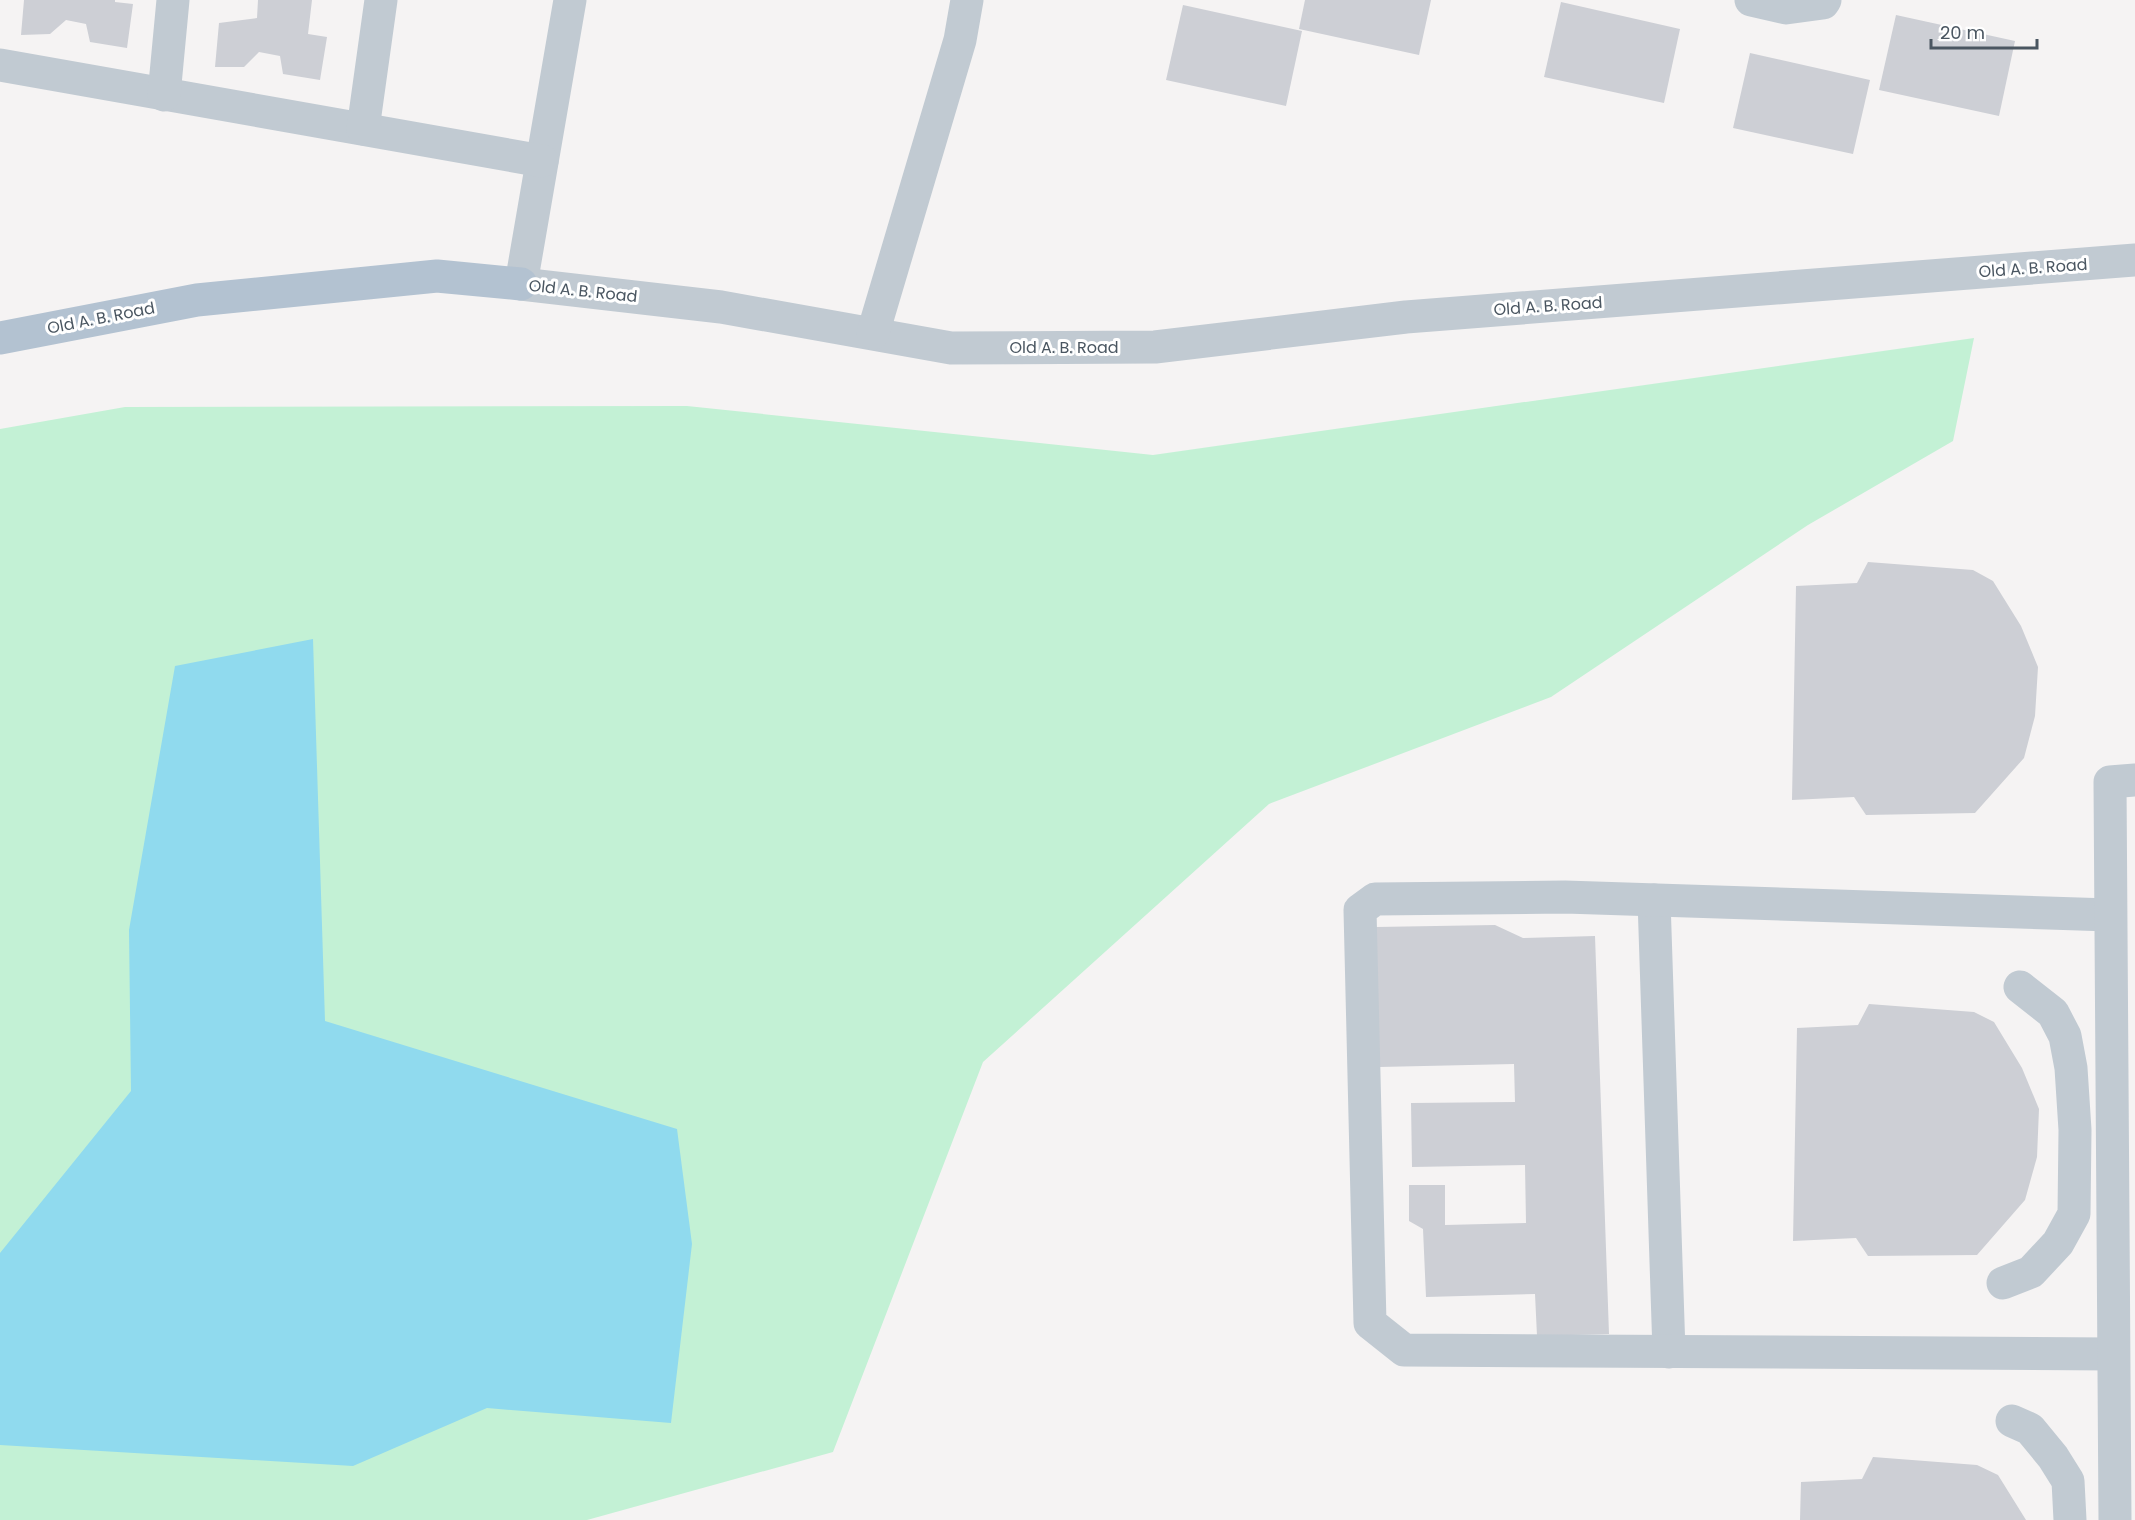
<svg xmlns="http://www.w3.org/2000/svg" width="2135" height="1520" font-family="Poppins,sans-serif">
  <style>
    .green { fill: #c3f1d5 }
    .water { fill: #90daee }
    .building { fill: #cdcfd5 }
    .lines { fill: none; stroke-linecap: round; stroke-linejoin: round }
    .minor { stroke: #c1cad2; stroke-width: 33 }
    .major { stroke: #b3c2d1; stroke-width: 33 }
    .labels { text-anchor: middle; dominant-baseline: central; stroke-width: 6; stroke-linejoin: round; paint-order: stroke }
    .street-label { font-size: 16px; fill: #4a5661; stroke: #fff }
  </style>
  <rect width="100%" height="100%" fill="#f5f3f3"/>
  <polygon class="green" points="1974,338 1953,441 1808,525 1551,697 1269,804 983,1062 833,1452 587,1520 0,1520 0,429 125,407 687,406 1153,455"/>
  <polygon class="water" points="313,639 325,1021 677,1129 692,1244 671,1423 487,1408 353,1466 0,1445 0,1253 131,1091 129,930 175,666"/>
  <g class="building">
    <polygon points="24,0 115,0 115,2 133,4 127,48 90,42 86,24 66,20 50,34 21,35"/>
    <polygon points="258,0 312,0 308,34 327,37 320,80 283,74 280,56 259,52 244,67 215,67 219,23 257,18"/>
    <polygon points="1305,0 1431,0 1419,55 1299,29"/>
    <polygon points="1561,2 1680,29 1664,103 1544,77"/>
    <polygon points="1183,5 1302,31 1286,106 1166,80"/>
    <polygon points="1896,15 2015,41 1999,116 1879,90"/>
    <polygon points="1750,53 1870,80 1853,154 1733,128"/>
    <polygon points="1868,562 1973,570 1993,581 2021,626 2038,667 2035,716 2024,758 1975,813 1866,815 1854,797 1792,800 1796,586 1857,583"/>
    <polygon points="1495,925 1523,938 1595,936 1609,1334 1537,1336 1535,1294 1426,1297 1423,1229 1409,1221 1409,1185 1445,1185 1445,1225 1526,1223 1525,1165 1412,1167 1411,1103 1515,1102 1514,1064 1379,1067 1376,927"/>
    <polygon points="1869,1004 1974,1012 1994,1022 2022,1068 2039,1109 2037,1157 2025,1200 1977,1255 1868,1256 1856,1238 1793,1241 1797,1028 1858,1025"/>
    <polygon points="1873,1457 1977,1465 1998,1475 2026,1520 1800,1520 1801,1482 1862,1479"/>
  </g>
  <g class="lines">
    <g class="minor">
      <polyline points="570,0 521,284 721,307 951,348 1155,347 1406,317 2135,260"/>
      <polyline points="1751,0 1786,8 1823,3 1825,0"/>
      <polyline points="0,65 542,161"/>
      <polyline points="164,95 173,0"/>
      <polyline points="363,129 381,0"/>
      <polyline points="873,333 960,40 967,0"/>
      <polyline points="1654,900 1669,1352"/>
      <polyline points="2110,915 1565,897 1375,899 1360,910 1370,1323 1404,1350 2112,1354"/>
      <polyline points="2003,1283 2031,1272 2058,1243 2074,1214 2075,1130 2071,1068 2065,1036 2053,1013 2020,987"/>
      <polyline points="2012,1421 2030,1429 2053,1457 2068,1481 2070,1520"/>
      <polyline points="2115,1520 2110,782 2135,780"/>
    </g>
    <polyline class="major" points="0,338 197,300 437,276 521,284"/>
  </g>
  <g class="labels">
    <g class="street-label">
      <text transform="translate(2033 268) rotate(-4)">Old A. B. Road</text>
      <text transform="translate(583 291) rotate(6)">Old A. B. Road</text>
      <text transform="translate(1548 306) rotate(-4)">Old A. B. Road</text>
      <text transform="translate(101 318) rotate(-11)">Old A. B. Road</text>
      <text x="1064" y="347">Old A. B. Road</text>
    </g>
  </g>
  <path d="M1931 39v9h106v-9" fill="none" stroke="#4a5661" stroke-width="3"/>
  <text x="1940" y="39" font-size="18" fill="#4a5661" stroke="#ffffff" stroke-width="4.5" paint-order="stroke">20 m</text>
</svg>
